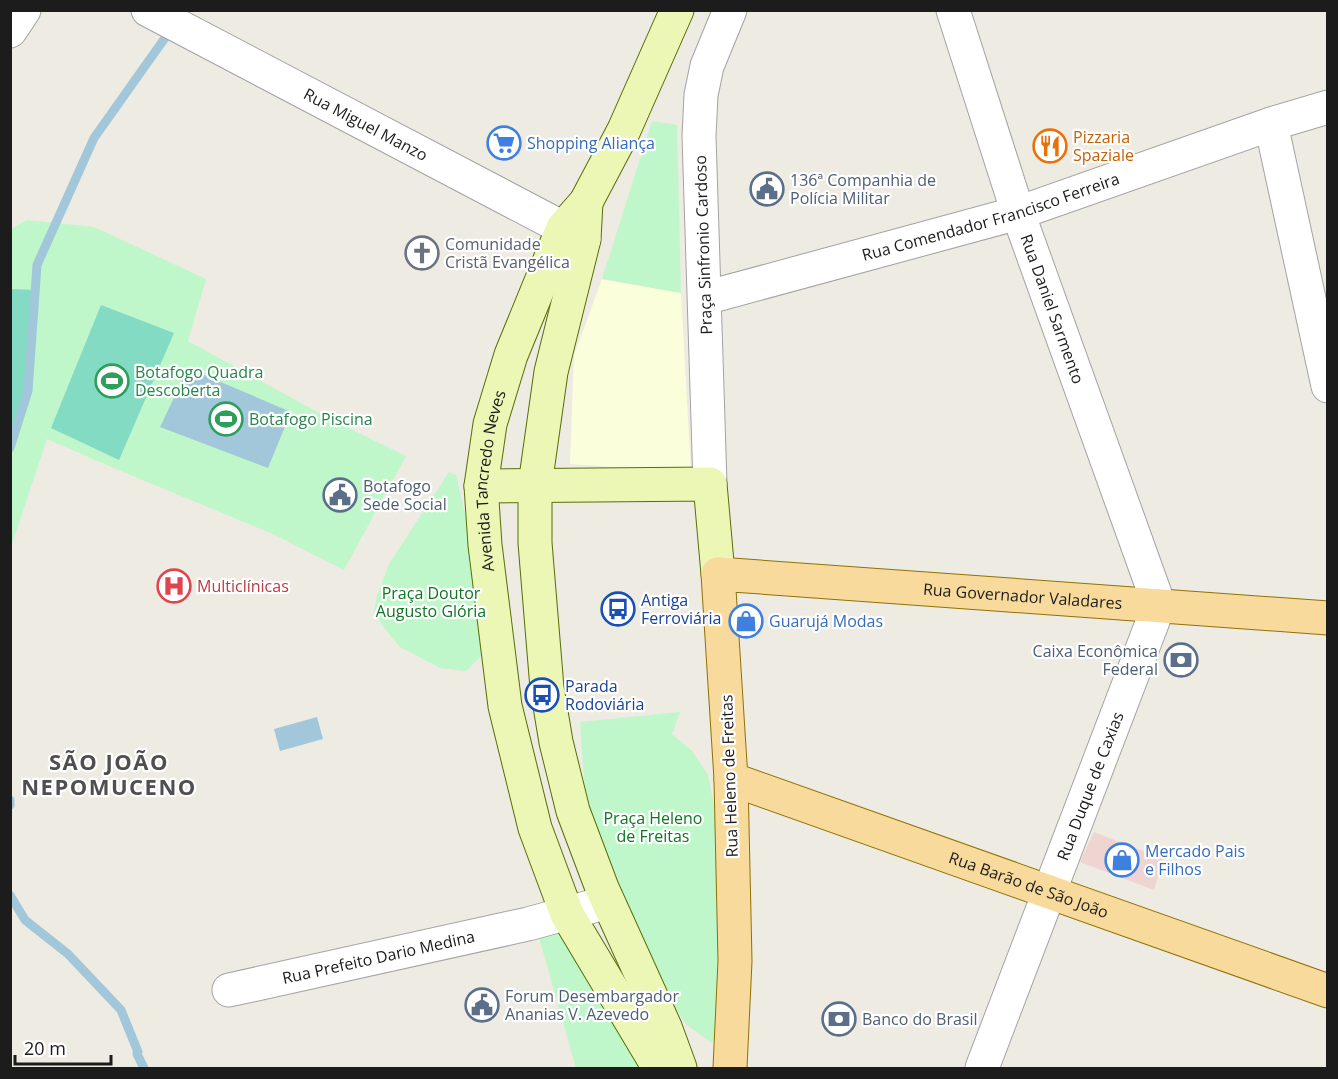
<svg xmlns="http://www.w3.org/2000/svg" width="1338" height="1079" font-family="'Open Sans',sans-serif">
  <style>
    .commercial { fill: #eed5d1 }
    .education { fill: #fafeda }
    .park { fill: #bff7ca }
    .pitch { fill: #82dbc2 }
    .water { fill: #a3c7da }
    .lines { fill: none; stroke-linecap: round; stroke-linejoin: round }
    .stream { stroke: #a3c7da; stroke-width: 9 }
    .minor-casing { stroke: #a3a3a3; stroke-width: 35 }
    .secondary-casing { stroke: #586e08; stroke-width: 35 }
    .primary-casing { stroke: #8f7105; stroke-width: 35 }
    .minor { stroke: #fff; stroke-width: 33 }
    .secondary { stroke: #ecf7b6; stroke-width: 33 }
    .primary { stroke: #f8db9c; stroke-width: 33 }
    .labels { text-anchor: middle; dominant-baseline: central; stroke-width: 4.5; stroke-linejoin: round; paint-order: stroke }
    .street-label { font-size: 16px; fill: #1c1c1c; stroke: #fff }
    .food-label { font-size: 16px; fill: #c56008; stroke: #fff; text-anchor: start }
    .shop-label { font-size: 16px; fill: #366cbe; stroke: #fff; text-anchor: start }
    .service-label { font-size: 16px; fill: #4e5e75; stroke: #fff; text-anchor: start }
    .worship-label { font-size: 16px; fill: #5b616d; stroke: #fff; text-anchor: start }
    .leisure-label { font-size: 16px; fill: #27864d; stroke: #fff; text-anchor: start }
    .health-label { font-size: 16px; fill: #be3a42; stroke: #fff; text-anchor: start }
    .park-label { font-size: 16px; fill: #0e7623; stroke: #fff }
    .transit-label { font-size: 16px; fill: #164399; stroke: #fff; text-anchor: start }
    .district-label { font-size: 22px; font-weight: bold; letter-spacing: 1.5px; fill: #4f4f4f; stroke: #fff }
  </style>
  <rect width="100%" height="100%" fill="#edebe2"/>
  <polygon class="commercial" points="1094,832 1163,859 1154,890 1080,862"/>
  <polygon class="education" points="602,279 681,293 691,472 570,464 574,355"/>
  <g class="park">
    <polygon points="652,121 677,125 681,293 602,279"/>
    <polygon points="27,220 94,227 206,279 188,341 332,420 406,456 344,570 275,535 116,469 47,439 11,547 11,229"/>
    <polygon points="449,472 456,475 476,560 493,644 466,671 440,668 400,647 382,625 374,611 377,596 389,564"/>
    <polygon points="680,712 672,734 692,751 708,775 719,830 721,1021 712,1043 687,1025 636,955 588,839 580,722"/>
    <polygon points="536,927 569,929 653,1068 576,1068"/>
  </g>
  <g class="pitch">
    <polygon points="11,289 36,290 28,391 11,448"/>
    <polygon points="101,305 174,333 119,460 51,428"/>
  </g>
  <g class="water">
    <polygon points="188,368 291,412 268,468 160,427"/>
    <polygon points="317,717 323,739 280,751 274,729"/>
  </g>
  <g class="lines">
    <g class="stream">
      <polyline points="10,448 28,391 37,265 94,138 172,28"/>
      <polyline points="10,800 10,805"/>
      <polyline points="10,895 25,920 68,954 121,1010 138,1052 137,1054 144,1068"/>
    </g>
    <defs>
      <g id="minor">
        <path id="s1" d="M 148,10 L 584,239"/>
        <path id="s2" d="M 953,10 L 1018,213 L 1159,605 L 982,1068"/>
        <polyline points="10,31 24,10"/>
        <polyline points="1271,124 1328,386"/>
        <path id="s3" d="M 705,298 L 1018,213 L 1271,124 L 1328,107"/>
        <polyline points="710,484 699,136 701,95 707,66 730,10"/>
        <path id="s4" d="M 229,990 L 528,924 L 608,902"/>
      </g>
      <g id="secondary">
        <polyline points="586,202 584,239 551,372 535,485 535,543 547,688 556,742 573,811 602,888 665,1027 680,1068"/>
        <polyline points="481,486 710,484 718,574"/>
        <path id="s5" d="M 659,1068 L 567,914 L 535,828 L 505,706 L 485,545 L 481,486 L 490,424 L 511,355 L 554,250 L 563,228 L 586,202 L 624,130 L 677,10"/>
      </g>
      <g id="primary">
        <path id="s6" d="M 731,779 L 1328,991"/>
        <path id="s7" d="M 730,1068 L 735,961 L 731,779 L 718,574 L 1328,618"/>
      </g>
    </defs>
    <use href="#minor" class="minor-casing"/>
    <use href="#secondary" class="secondary-casing"/>
    <use href="#primary" class="primary-casing"/>
    <use href="#minor" class="minor"/>
    <use href="#secondary" class="secondary"/>
    <use href="#primary" class="primary"/>
  </g>
  <defs>
    <symbol id="supermarket-ring" viewBox="-11 -11 22 22"><circle r="9.5" fill="#fff" stroke="#3f7fe0" stroke-width="1.5"/><path d="M-6-5.5h2.5l.6 2H6L4.5 2H-2.5L-4.4-4H-6ZM-1.5 3.2a1.3 1.3 0 1 0 .1 0ZM3 3.2a1.3 1.3 0 1 0 .1 0Z" fill="#3f7fe0"/></symbol>
    <symbol id="restaurant-ring" viewBox="-11 -11 22 22"><circle r="9.5" fill="#fff" stroke="#e8710a" stroke-width="1.5"/><path d="M-5-6h1v4h1v-4h1v4h1v-4h1v5L-1.5 .5V6h-2V.5L-5-1ZM5-6V6H3V1.5H1.5Q1.5-4 5-6Z" fill="#e8710a"/></symbol>
    <symbol id="civic-ring" viewBox="-11 -11 22 22"><circle r="9.5" fill="#fff" stroke="#5c6f8a" stroke-width="1.5"/><path d="M-.6-6.5H3V-4.5H.6V-3L4-1V1h2V6H-6V1h2V-1L-.6-3ZM-1.2 2.5V6h2.4V2.5Z" fill="#5c6f8a"/></symbol>
    <symbol id="church-ring" viewBox="-11 -11 22 22"><circle r="9.5" fill="#fff" stroke="#6b7280" stroke-width="1.5"/><path d="M-1.2-6h2.4v3.5h3.3v2.4h-3.3V6h-2.4V-.1h-3.3v-2.4h3.3Z" fill="#6b7280"/></symbol>
    <symbol id="stadium-ring" viewBox="-11 -11 22 22"><circle r="9.5" fill="#fff" stroke="#2e9e5b" stroke-width="1.5"/><path d="M0-5a6.5 5 0 1 0 0 10a6.5 5 0 1 0 0-10ZM-3.5-1.8h7v3.6h-7Z" fill="#2e9e5b"/></symbol>
    <symbol id="hospital-ring" viewBox="-11 -11 22 22"><circle r="9.5" fill="#fff" stroke="#e0444e" stroke-width="1.5"/><path d="M-5-5h3v3.5h4V-5h3V5h-3V1.5h-4V5h-3Z" fill="#e0444e"/></symbol>
    <symbol id="bus-ring" viewBox="-11 -11 22 22"><circle r="9.5" fill="#fff" stroke="#1a4fb4" stroke-width="1.5"/><path d="M-5-6H5V4H4V6H2V4H-2V6H-4V4H-5ZM-3.5-4V0h7V-4ZM-3.5 1.2v1.5H-2V1.2ZM2 1.2v1.5H3.5V1.2Z" fill="#1a4fb4"/></symbol>
    <symbol id="shop-ring" viewBox="-11 -11 22 22"><circle r="9.5" fill="#fff" stroke="#3f7fe0" stroke-width="1.5"/><path d="M-5-2.5h2.3a2.7 3.5 0 0 1 5.4 0H5L5.5 6h-11ZM-1.5-2.5h3a1.5 2.3 0 0 0-3 0Z" fill="#3f7fe0"/></symbol>
    <symbol id="bank-ring" viewBox="-11 -11 22 22"><circle r="9.5" fill="#fff" stroke="#5c6f8a" stroke-width="1.5"/><path d="M-6-4H6V4H-6ZM0-2.3a2.3 2.3 0 1 0 0 4.6a2.3 2.3 0 1 0 0-4.6Z" fill="#5c6f8a"/></symbol>
  </defs>
  <g fill-rule="evenodd">
    <use href="#supermarket-ring" x="485" y="124" width="38" height="38"/>
    <use href="#restaurant-ring" x="1031" y="127" width="38" height="38"/>
    <use href="#civic-ring" x="748" y="170" width="38" height="38"/>
    <use href="#church-ring" x="403" y="234" width="38" height="38"/>
    <use href="#stadium-ring" x="93" y="362" width="38" height="38"/>
    <use href="#stadium-ring" x="207" y="400" width="38" height="38"/>
    <use href="#civic-ring" x="321" y="476" width="38" height="38"/>
    <use href="#hospital-ring" x="155" y="567" width="38" height="38"/>
    <use href="#bus-ring" x="599" y="590" width="38" height="38"/>
    <use href="#shop-ring" x="727" y="602" width="38" height="38"/>
    <use href="#bank-ring" x="1162" y="641" width="38" height="38"/>
    <use href="#bus-ring" x="523" y="676" width="38" height="38"/>
    <use href="#shop-ring" x="1103" y="841" width="38" height="38"/>
    <use href="#civic-ring" x="463" y="986" width="38" height="38"/>
    <use href="#bank-ring" x="820" y="1000" width="38" height="38"/>
  </g>
  <g class="labels">
    <g class="street-label">
      <text stroke="none"><textPath href="#s1" startOffset="246">Rua Miguel Manzo</textPath></text>
      <text stroke="none"><textPath href="#s3" startOffset="297">Rua Comendador Francisco Ferreira</textPath></text>
      <text transform="translate(703 245) rotate(-92)">Praça Sinfronio Cardoso</text>
      <text stroke="none"><textPath href="#s2" startOffset="315">Rua Daniel Sarmento</textPath></text>
      <text stroke="none"><textPath href="#s5" startOffset="624">Avenida Tancredo Neves</textPath></text>
      <text stroke="none"><textPath href="#s7" startOffset="800">Rua Governador Valadares</textPath></text>
      <text transform="translate(729 776) rotate(-92)">Rua Heleno de Freitas</text>
      <text transform="translate(1090 786) rotate(-69)">Rua Duque de Caxias</text>
      <text stroke="none"><textPath href="#s6" startOffset="316">Rua Barão de São João</textPath></text>
      <text stroke="none"><textPath href="#s4" startOffset="153">Rua Prefeito Dario Medina</textPath></text>
    </g>
    <g class="food-label">
      <text x="1073" y="137">Pizzaria<tspan x="1073" dy="18">Spaziale</tspan></text>
    </g>
    <g class="shop-label">
      <text x="527" y="143">Shopping Aliança</text>
      <text x="769" y="621">Guarujá Modas</text>
      <text x="1145" y="851">Mercado Pais<tspan x="1145" dy="18">e Filhos</tspan></text>
    </g>
    <g class="service-label">
      <text x="790" y="180">136ª Companhia de<tspan x="790" dy="18">Polícia Militar</tspan></text>
      <text x="363" y="486">Botafogo<tspan x="363" dy="18">Sede Social</tspan></text>
      <text x="1158" y="651" text-anchor="end">Caixa Econômica<tspan x="1158" dy="18">Federal</tspan></text>
      <text x="505" y="996">Forum Desembargador<tspan x="505" dy="18">Ananias V. Azevedo</tspan></text>
      <text x="862" y="1019">Banco do Brasil</text>
    </g>
    <g class="worship-label">
      <text x="445" y="244">Comunidade<tspan x="445" dy="18">Cristã Evangélica</tspan></text>
    </g>
    <g class="leisure-label">
      <text x="135" y="372">Botafogo Quadra<tspan x="135" dy="18">Descoberta</tspan></text>
      <text x="249" y="419">Botafogo Piscina</text>
    </g>
    <g class="health-label">
      <text x="197" y="586">Multiclínicas</text>
    </g>
    <g class="park-label">
      <text x="431" y="593">Praça Doutor<tspan x="431" dy="18">Augusto Glória</tspan></text>
      <text x="653" y="818">Praça Heleno<tspan x="653" dy="18">de Freitas</tspan></text>
    </g>
    <g class="transit-label">
      <text x="641" y="600">Antiga<tspan x="641" dy="18">Ferroviária</tspan></text>
      <text x="565" y="686">Parada<tspan x="565" dy="18">Rodoviária</tspan></text>
    </g>
    <g class="district-label">
      <text x="109" y="761">SÃO JOÃO<tspan x="109" dy="25">NEPOMUCENO</tspan></text>
    </g>
  </g>
  <rect width="1338" height="1079" fill="none" stroke="#1c1c1c" stroke-width="24"/>
  <path d="M15 1055v9h96v-9" fill="none" stroke="#1c1c1c" stroke-width="3"/>
  <text x="24" y="1055" font-size="18" fill="#1c1c1c" stroke="#ffffff" stroke-width="4.5" paint-order="stroke">20 m</text>
</svg>
